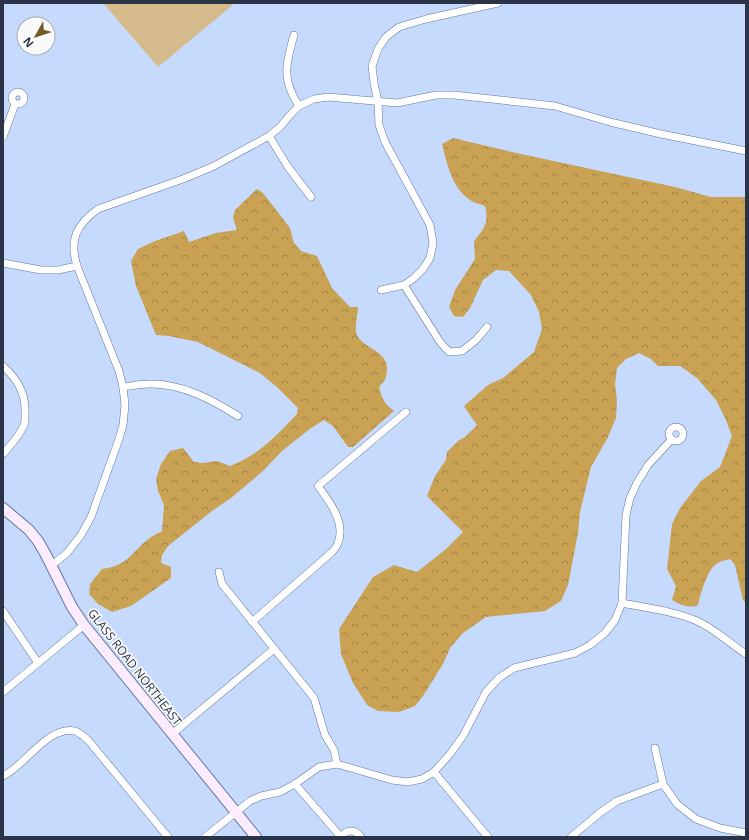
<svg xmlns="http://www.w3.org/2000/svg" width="749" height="840" font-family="'Open Sans',sans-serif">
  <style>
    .forest { fill: url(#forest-crowns) }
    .park { fill: #d5bb8c }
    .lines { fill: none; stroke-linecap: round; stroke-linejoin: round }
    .street-casing { stroke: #61769f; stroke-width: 8 }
    .secondary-casing { stroke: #61769f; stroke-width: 12 }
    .street { stroke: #fff; stroke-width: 7 }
    .secondary { stroke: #fcecfe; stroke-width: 10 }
    .labels { text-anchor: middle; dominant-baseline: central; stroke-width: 3.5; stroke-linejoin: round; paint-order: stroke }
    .street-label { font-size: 12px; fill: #2b3446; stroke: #fafafa }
  </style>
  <defs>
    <pattern id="forest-crowns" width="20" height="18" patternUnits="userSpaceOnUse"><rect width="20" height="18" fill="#caa253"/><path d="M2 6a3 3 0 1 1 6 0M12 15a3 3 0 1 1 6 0" fill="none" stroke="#a48547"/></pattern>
  </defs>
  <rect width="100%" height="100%" fill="#c6dafe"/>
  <g class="forest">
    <path d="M 453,138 L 521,154 L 675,187 L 711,197 L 746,197 L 746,604 L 743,600 L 735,565 L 730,559 C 724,560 718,562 713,567 C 706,575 700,595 698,605 C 689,609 681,605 672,600 L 676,586 L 667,569 L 672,524 L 680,508 L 701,481 L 720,467 L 732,436 L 725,418 L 716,400 L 697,378 L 680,366 L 658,366 L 651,359 L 639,353 L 626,359 L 617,368 L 615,384 L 617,400 L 616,418 L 607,439 L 591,467 L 580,512 L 578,533 L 568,585 L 561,601 L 545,611 L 486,617 L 463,633 L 450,648 L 443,664 L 423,696 L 415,706 L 399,712 L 378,711 L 367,705 L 353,683 L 341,654 L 339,629 L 373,577 L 394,565 L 417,572 L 446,549 L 463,532 L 427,496 L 435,476 L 446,460 L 447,452 L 459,440 L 465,437 L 477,425 L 469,414 L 464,406 L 488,385 L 503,378 L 534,352 L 542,329 L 539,312 L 531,295 L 509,271 L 496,270 L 483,280 L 470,308 L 463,317 L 454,316 L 449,307 L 455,290 L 475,259 L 474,241 C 485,228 489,222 485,206 C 481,204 474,203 470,200 C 452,188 447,164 442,144 Z"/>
    <path d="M 257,189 L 263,193 L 290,228 L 294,243 L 301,251 L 317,256 L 332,288 L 350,307 L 358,307 C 358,316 353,330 358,337 C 366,349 389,352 387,371 C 386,380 385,380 379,387 C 382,398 384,404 394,411 L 353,447 L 348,447 L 333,426 L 324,420 L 311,428 L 282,451 L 263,471 L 231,498 L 212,511 L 168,546 L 162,555 L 161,563 L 171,567 L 171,578 L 131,606 L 112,612 L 98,604 L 89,594 L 90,584 L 102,569 C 126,566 130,555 146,541 C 150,537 157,534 162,531 L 164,505 L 158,491 L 156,479 L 161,464 L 170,451 L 183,448 L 194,462 L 203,463 L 217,461 L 230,466 C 260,454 275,437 297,414 L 298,408 L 277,387 L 260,373 L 198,342 L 169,336 L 156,335 L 136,286 L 131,261 L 138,249 L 155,241 L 184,231 L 189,242 L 216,233 L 237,230 L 233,218 L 235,210 Z"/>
  </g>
  <polygon class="park" points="103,3 235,3 158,67"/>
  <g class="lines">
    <defs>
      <g id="street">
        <path d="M 294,35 C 286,64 281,79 299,106"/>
        <circle cx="18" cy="98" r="6"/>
        <polyline points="269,136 288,167 311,197"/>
        <polyline points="3,137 15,104"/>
        <polyline points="3,263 41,270 58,270 77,266"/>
        <polyline points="404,285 440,342 449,352 462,351 476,340 487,327"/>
        <polyline points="381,290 404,285 414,278 423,269 430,258 433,243 430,225 385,142 379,125 378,102 374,83 372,66 378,49 386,37 399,27 426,19 498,3"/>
        <path d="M 3,366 C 17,379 26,393 25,413 C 25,416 25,420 25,422 C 22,433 10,446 3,454"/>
        <path d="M 123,387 C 131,386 140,384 148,384 C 181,383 211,399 238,416"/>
        <circle cx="676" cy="434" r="7"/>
        <path d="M 52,565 L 67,553 L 81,535 L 91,517 L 119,439 L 123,425 L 125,405 L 123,387 L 119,371 L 77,266 C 69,240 76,225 98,209 L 183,179 L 214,166 L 269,136 L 280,127 L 290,115 L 299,106 L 314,99 L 328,97 L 397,103 L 436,95 L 454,95 L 555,106 L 610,122 L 661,134 L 746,151"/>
        <polyline points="219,572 222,584 314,698 325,735 334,750 337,764"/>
        <path d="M 622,603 C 647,608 674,611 697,621 C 715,629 729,643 746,654"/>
        <polyline points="3,611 38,663"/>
        <path d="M 252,622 L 331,553 C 334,550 337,546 338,543 C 346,522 329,501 318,486 L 406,412"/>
        <polyline points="3,692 84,625"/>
        <polyline points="172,734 274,649"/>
        <polyline points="655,748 663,784 677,804 696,819 720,828 746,833"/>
        <polyline points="434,772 488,837"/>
        <path d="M 3,776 C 25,766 48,725 75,731 C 80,733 84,737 88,740 L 168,837"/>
        <polyline points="295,784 341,837"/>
        <polyline points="205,837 250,801 261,796 280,792 295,784 319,767 337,764 392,780 408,782 422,779 434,772 450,754 463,736 486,692 499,678 514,668 575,653 590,645 605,633 615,620 622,603 626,515 630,498 637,483 648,465 672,439"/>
        <path d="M 341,837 C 347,829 355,829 361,837"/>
        <polyline points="571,837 601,812 617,801 663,784"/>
      </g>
      <polyline id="secondary" points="3,508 29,530 38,541 46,555 72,607 84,625 256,837"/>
    </defs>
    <use href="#street" class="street-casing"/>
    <use href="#secondary" class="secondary-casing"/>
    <use href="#street" class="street"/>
    <use href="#secondary" class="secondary"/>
  </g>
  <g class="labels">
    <g class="street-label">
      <text transform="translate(135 667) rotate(52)">GLASS ROAD NORTHEAST</text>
    </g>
  </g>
  <rect width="749" height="840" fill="none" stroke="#2b3446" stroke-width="8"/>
  <g transform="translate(36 36) rotate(231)"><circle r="19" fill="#fafafa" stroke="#a7abb2"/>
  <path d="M0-3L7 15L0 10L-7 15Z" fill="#735b2c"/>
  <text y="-6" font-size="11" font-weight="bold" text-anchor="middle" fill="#2b3446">N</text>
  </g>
</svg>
